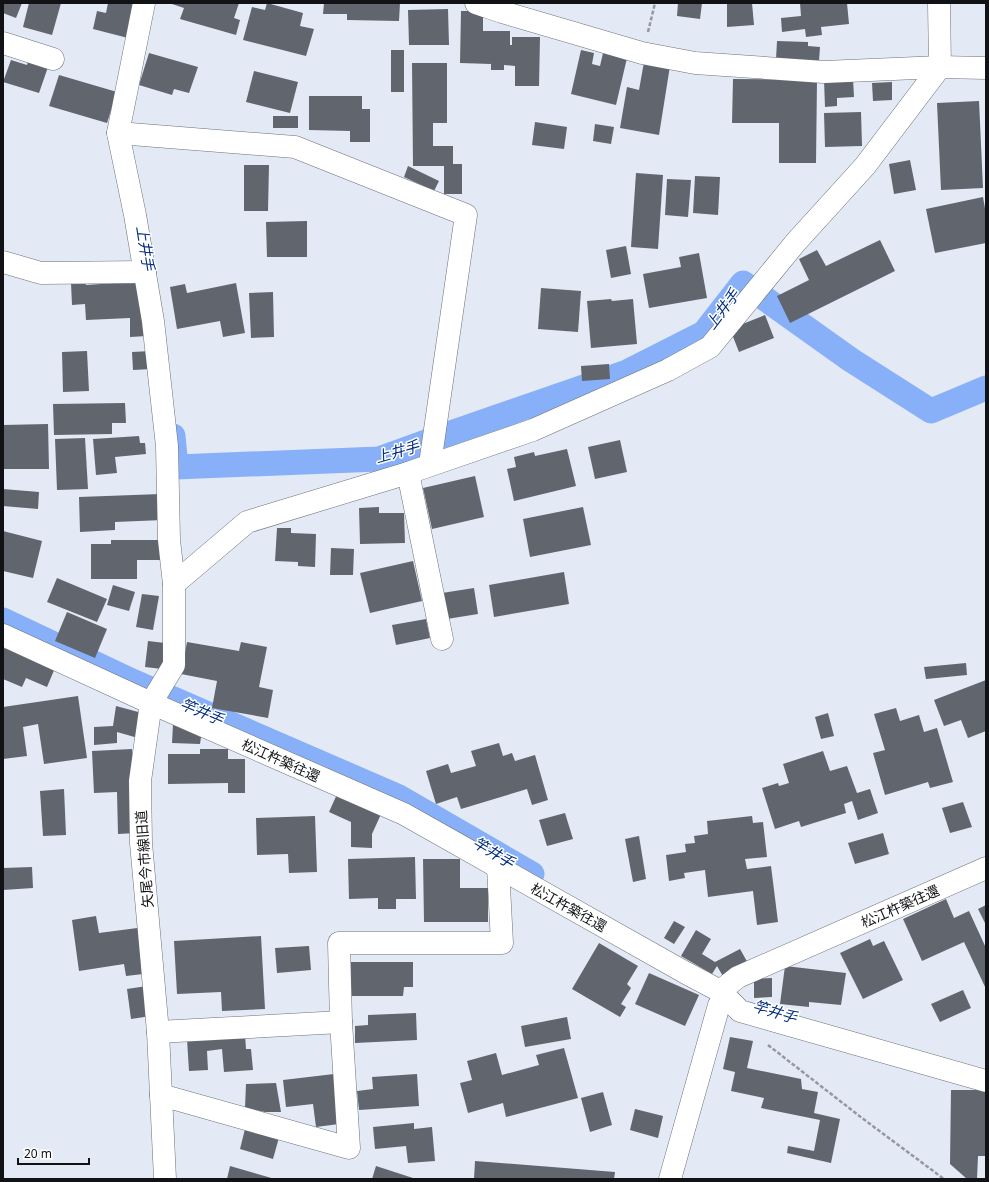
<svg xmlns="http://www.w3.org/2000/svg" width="989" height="1182" font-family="'Noto Sans','Noto Sans JP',sans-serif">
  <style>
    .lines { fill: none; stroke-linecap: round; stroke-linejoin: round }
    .canal { stroke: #88b0f8; stroke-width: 25 }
    .building { fill: #60656e }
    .minor-casing { stroke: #6b7079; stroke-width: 23 }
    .path { stroke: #9498a0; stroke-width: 2.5; stroke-dasharray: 4 2; stroke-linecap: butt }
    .minor { stroke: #fff; stroke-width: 22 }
    .labels { text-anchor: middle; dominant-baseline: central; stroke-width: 3; stroke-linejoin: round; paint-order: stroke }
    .street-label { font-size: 14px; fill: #101215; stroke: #fff }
    .water-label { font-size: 15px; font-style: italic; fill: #042e7f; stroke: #fff }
  </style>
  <rect width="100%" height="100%" fill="#e4eaf5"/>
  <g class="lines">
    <g class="canal">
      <polyline points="173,436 176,467 379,459 448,434 627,372 704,333 743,283 851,360 931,411 986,388"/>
      <polyline points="3,620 132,681 399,797 532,874"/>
    </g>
  </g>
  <g class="building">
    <polygon points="3,3 22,3 16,18 3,13"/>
    <polygon points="29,3 61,3 52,35 23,27"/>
    <polygon points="108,3 126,3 136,5 128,38 93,29 97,11 106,13"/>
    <polygon points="169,3 239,3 234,18 240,20 236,35 180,19 184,8"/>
    <polygon points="267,3 303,13 300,26 314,29 306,56 243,40 252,7 265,10"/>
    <polygon points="324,3 400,3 399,21 347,20 347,14 323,14"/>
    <polygon points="678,3 702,3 700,19 677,16"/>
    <polygon points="727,3 752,3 754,25 727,27"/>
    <polygon points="800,3 847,3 849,24 821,27 822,35 806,37 805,29 782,32 781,18 801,16"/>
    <polygon points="448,9 449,45 409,45 408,10"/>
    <polygon points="461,11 483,11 483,31 510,31 510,45 512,45 512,37 540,37 539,86 515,86 515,66 504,65 504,70 491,70 491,64 460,63"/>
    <polygon points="777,41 808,42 808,46 820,47 819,61 776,59"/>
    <rect x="391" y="50" width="13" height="42"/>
    <polygon points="581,50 594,53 592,64 600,66 603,53 627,58 616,105 571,94"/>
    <polygon points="149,53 198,67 189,93 174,89 172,95 139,85"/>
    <polygon points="11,60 27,65 28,61 48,67 39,93 3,82"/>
    <polygon points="644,62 670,66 659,135 620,128 627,87 639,90"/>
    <polygon points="412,63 447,63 447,123 433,123 433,146 453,146 453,164 462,164 462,194 444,194 444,166 413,166"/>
    <polygon points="254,71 298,82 290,113 246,102"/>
    <polygon points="59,75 117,92 107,123 49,106"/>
    <polygon points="853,78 854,97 837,98 837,106 825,107 824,80"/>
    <polygon points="733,79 817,80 816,163 779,163 779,123 732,123"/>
    <polygon points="892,82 892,100 873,101 872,83"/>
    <polygon points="309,96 362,96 362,109 370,109 370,142 350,142 350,131 309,130"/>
    <polygon points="979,101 983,188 941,190 937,103"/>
    <polygon points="861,112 862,146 825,147 824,113"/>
    <rect x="273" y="116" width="25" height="12"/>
    <polygon points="535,122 567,127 564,149 532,145"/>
    <polygon points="595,124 614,127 611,144 593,141"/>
    <polygon points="910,160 916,190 894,194 889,164"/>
    <polygon points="244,165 269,165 268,211 244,211"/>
    <polygon points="408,166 439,181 434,191 404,177"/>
    <polygon points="636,173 663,175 658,249 631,247"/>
    <polygon points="695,176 720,177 718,215 693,213"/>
    <polygon points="667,179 691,180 688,217 665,215"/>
    <polygon points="983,197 986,214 986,243 935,253 926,209"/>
    <polygon points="307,221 307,257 267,257 266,222"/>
    <polygon points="880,240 895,271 790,323 777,296 809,280 799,259 817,250 826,266"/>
    <polygon points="626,246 631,274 611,278 606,250"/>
    <polygon points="699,253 707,298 649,308 643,274 681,267 679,257"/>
    <polygon points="144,281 147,336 130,337 130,318 86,320 85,304 72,305 71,283 85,282 86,285"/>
    <polygon points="236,283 245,333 223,337 220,321 177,329 170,287 185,284 187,293"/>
    <polygon points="541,288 581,291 578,332 538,329"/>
    <polygon points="273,292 274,337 251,338 249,293"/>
    <polygon points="611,299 612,301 633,299 637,344 591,348 587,301"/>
    <polygon points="765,315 774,338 739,352 730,329"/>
    <polygon points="87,351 89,391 63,392 62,352"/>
    <polygon points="151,351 152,369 133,370 132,352"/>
    <polygon points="609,364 610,379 582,381 581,366"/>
    <polygon points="125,403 126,423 112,423 112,434 54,435 53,404"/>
    <polygon points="48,424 49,469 3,469 3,425"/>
    <polygon points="139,436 140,443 145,443 146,454 115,457 117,473 96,475 93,439"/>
    <polygon points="85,438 88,489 57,490 55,439"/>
    <polygon points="620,440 627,472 595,479 588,447"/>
    <polygon points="567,449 576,486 514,501 507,469 516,467 514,457 534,452 535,456"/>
    <polygon points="475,476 484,517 432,529 423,488"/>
    <polygon points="3,489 39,492 38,509 3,506"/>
    <polygon points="161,494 163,520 115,522 115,530 80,532 79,497"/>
    <polygon points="379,507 379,513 404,513 405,543 360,544 359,508"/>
    <polygon points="583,507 591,545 530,557 523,519"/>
    <polygon points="277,528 291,528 291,533 316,534 315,567 298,566 298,562 275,561"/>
    <polygon points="3,531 42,541 33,578 3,571"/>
    <polygon points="111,540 162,540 162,560 137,560 137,579 91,579 91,544 111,544"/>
    <polygon points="331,548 354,549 353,575 330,575"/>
    <polygon points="413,561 422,601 370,613 360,573"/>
    <polygon points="564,572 569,604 494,617 489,585"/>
    <polygon points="57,578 107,599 97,622 47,602"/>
    <polygon points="113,585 135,592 129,611 107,605"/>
    <polygon points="474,588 478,614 447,619 442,593"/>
    <polygon points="142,594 159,596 153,630 136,627"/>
    <polygon points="67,612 107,629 95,658 55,641"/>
    <polygon points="426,619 430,638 396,645 392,625"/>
    <polygon points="148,641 165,643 162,669 145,667"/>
    <polygon points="187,642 239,651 241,642 267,647 259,687 273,690 268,718 212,708 217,681 181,674"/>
    <polygon points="5,647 55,668 47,687 26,678 22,687 3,679 3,651"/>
    <polygon points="966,663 967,675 926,679 924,667"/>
    <polygon points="986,680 986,731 968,738 961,720 944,726 934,700"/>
    <polygon points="78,696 87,758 44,764 38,724 23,727 27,756 3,759 3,707"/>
    <polygon points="116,706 142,713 138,738 117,732 117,743 94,745 94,727 113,726"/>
    <polygon points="896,708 900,721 919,715 924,732 937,728 953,782 930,788 928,782 885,795 873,753 885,750 874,714"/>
    <polygon points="828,713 834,736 821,739 815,717"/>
    <polygon points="173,724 201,737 200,744 172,743"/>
    <polygon points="499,743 503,756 512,753 515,761 535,755 548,800 532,805 527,789 461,809 457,797 436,804 426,771 448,764 451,773 476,766 471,751"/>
    <polygon points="132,749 136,833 118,834 117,792 94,793 92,751"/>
    <polygon points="200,749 228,749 228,759 245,759 245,793 228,793 228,783 168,784 168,754 200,754"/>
    <polygon points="823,751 830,771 847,766 857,793 870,789 878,813 858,820 852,801 844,804 846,813 801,827 799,821 775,829 762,788 778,783 779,786 789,783 783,764"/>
    <polygon points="64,789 66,835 43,836 40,791"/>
    <polygon points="338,792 382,812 372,834 372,848 351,847 351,822 329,812"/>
    <polygon points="963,802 972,827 950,833 942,808"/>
    <polygon points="565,813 573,839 547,846 539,820"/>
    <polygon points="315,816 317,872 289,873 288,854 257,855 256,818"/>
    <polygon points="752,816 753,823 763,822 767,857 745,859 747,869 771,866 778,922 757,925 753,891 708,897 705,870 684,873 685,878 669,881 666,855 686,852 685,844 695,843 694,836 708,834 707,821"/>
    <polygon points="883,833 889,854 855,864 848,843"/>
    <polygon points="639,836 646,879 633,882 625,839"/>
    <polygon points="415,857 416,899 396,899 396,909 378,909 378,898 349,899 348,859"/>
    <polygon points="423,859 460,859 460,888 488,888 488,922 424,922"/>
    <polygon points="32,867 33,888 3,890 3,868"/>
    <polygon points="946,899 954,918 969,911 986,948 986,989 964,942 922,961 903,919"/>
    <polygon points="986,905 986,925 978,909"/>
    <polygon points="96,916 99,933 145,927 152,973 126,976 124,964 79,971 72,920"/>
    <polygon points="674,921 685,927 674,944 664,938"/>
    <polygon points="696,930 711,939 702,954 715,962 740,949 749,965 724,978 717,966 712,974 681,956"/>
    <polygon points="261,936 265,1009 222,1011 221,992 177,994 174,941"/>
    <polygon points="870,939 873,946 884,941 903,980 863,999 840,953"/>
    <polygon points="599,943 638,966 627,984 631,988 621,1004 626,1007 620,1017 572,989"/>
    <polygon points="309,946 311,970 277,973 275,948"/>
    <polygon points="349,962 413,962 413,987 404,987 403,996 349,996"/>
    <polygon points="785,966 846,973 841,1005 809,1002 809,1007 780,1004"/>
    <polygon points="649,973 699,995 685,1026 635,1004"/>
    <polygon points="772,978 772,997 754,998 754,979"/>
    <polygon points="147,986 151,1016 131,1019 127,989"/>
    <polygon points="963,990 971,1008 940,1022 931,1004"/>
    <polygon points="416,1013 417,1040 355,1043 355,1026 368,1025 368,1015"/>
    <polygon points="567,1017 571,1039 525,1047 521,1026"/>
    <polygon points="245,1035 246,1049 251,1049 253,1070 224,1072 222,1049 207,1051 208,1070 189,1071 187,1039"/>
    <polygon points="730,1037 753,1041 747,1068 801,1079 802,1089 818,1092 814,1113 840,1119 831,1163 787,1153 788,1146 814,1151 820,1120 761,1108 764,1098 731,1091 735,1072 723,1069"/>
    <polygon points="564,1048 578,1098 506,1117 503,1103 468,1113 460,1083 472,1080 467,1061 496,1053 502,1075 539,1065 536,1055"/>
    <polygon points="334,1074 339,1124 316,1127 313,1104 286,1107 283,1080"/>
    <polygon points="417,1074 419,1106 359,1110 357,1091 373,1089 372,1077"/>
    <polygon points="276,1083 281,1112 265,1112 245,1108 246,1084"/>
    <polygon points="951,1090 986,1090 986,1156 978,1156 977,1179 967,1179 950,1164"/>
    <polygon points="603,1092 612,1125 590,1132 581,1098"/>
    <polygon points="635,1109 663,1116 658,1138 630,1130"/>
    <polygon points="414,1123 414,1129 432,1127 435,1161 408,1163 406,1146 375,1149 373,1127"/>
    <polygon points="246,1125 280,1134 273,1159 240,1149"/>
    <polygon points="475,1161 615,1172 614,1179 474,1179"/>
    <polygon points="230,1166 275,1179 227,1179"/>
    <polygon points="376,1166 416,1179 372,1179"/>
  </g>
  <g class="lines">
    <defs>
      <g id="minor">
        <polyline points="144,3 118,133 135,215 153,321 167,446 169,540 174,584 174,665 151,703 140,781 141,843 158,1032 165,1179"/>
        <polyline points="476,3 502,12 642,53 695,63 824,72 940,67 986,68"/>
        <polyline points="3,43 53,59"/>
        <polyline points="118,133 295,147 466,215 430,464"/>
        <polyline points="3,262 41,273 145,272"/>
        <polyline points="408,473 442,639"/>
        <polyline points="174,584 247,522 408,473 533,430 668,370 710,347 796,242 865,166 940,67 939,3"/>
        <polyline points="3,635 151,703 404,814 686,973 720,991 740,1011 986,1081"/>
        <polyline points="720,991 738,977 986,868"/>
        <polyline points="158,1032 341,1022"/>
        <polyline points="161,1095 349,1148 341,1022 339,943 502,943 498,867"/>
        <polyline points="670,1179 719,1005 726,998"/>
      </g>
    </defs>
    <use href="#minor" class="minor-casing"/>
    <g class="path">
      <polyline points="648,32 655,3"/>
      <polyline points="768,1045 862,1118 944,1179"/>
    </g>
    <use href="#minor" class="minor"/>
  </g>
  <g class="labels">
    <g class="street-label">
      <text transform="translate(281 760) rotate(24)">松江杵築往還</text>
      <text transform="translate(144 859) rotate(-94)">矢尾今市線旧道</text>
      <text transform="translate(900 906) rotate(-24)">松江杵築往還</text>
      <text transform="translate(569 907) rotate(29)">松江杵築往還</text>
    </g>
    <g class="water-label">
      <text transform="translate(146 248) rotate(81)">上井手</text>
      <text transform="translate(722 309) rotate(-53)">上井手</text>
      <text transform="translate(397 451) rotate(-16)">上井手</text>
      <text transform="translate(202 711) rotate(23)">竿井手</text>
      <text transform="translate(494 852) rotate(31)">竿井手</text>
      <text transform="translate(775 1011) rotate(17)">竿井手</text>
    </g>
  </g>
  <rect width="989" height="1182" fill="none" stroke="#101215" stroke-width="8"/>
  <path d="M18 1158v6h71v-6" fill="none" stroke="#101215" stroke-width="2"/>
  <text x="24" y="1158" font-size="12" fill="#101215" stroke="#ffffff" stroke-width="3" paint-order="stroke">20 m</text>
</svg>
